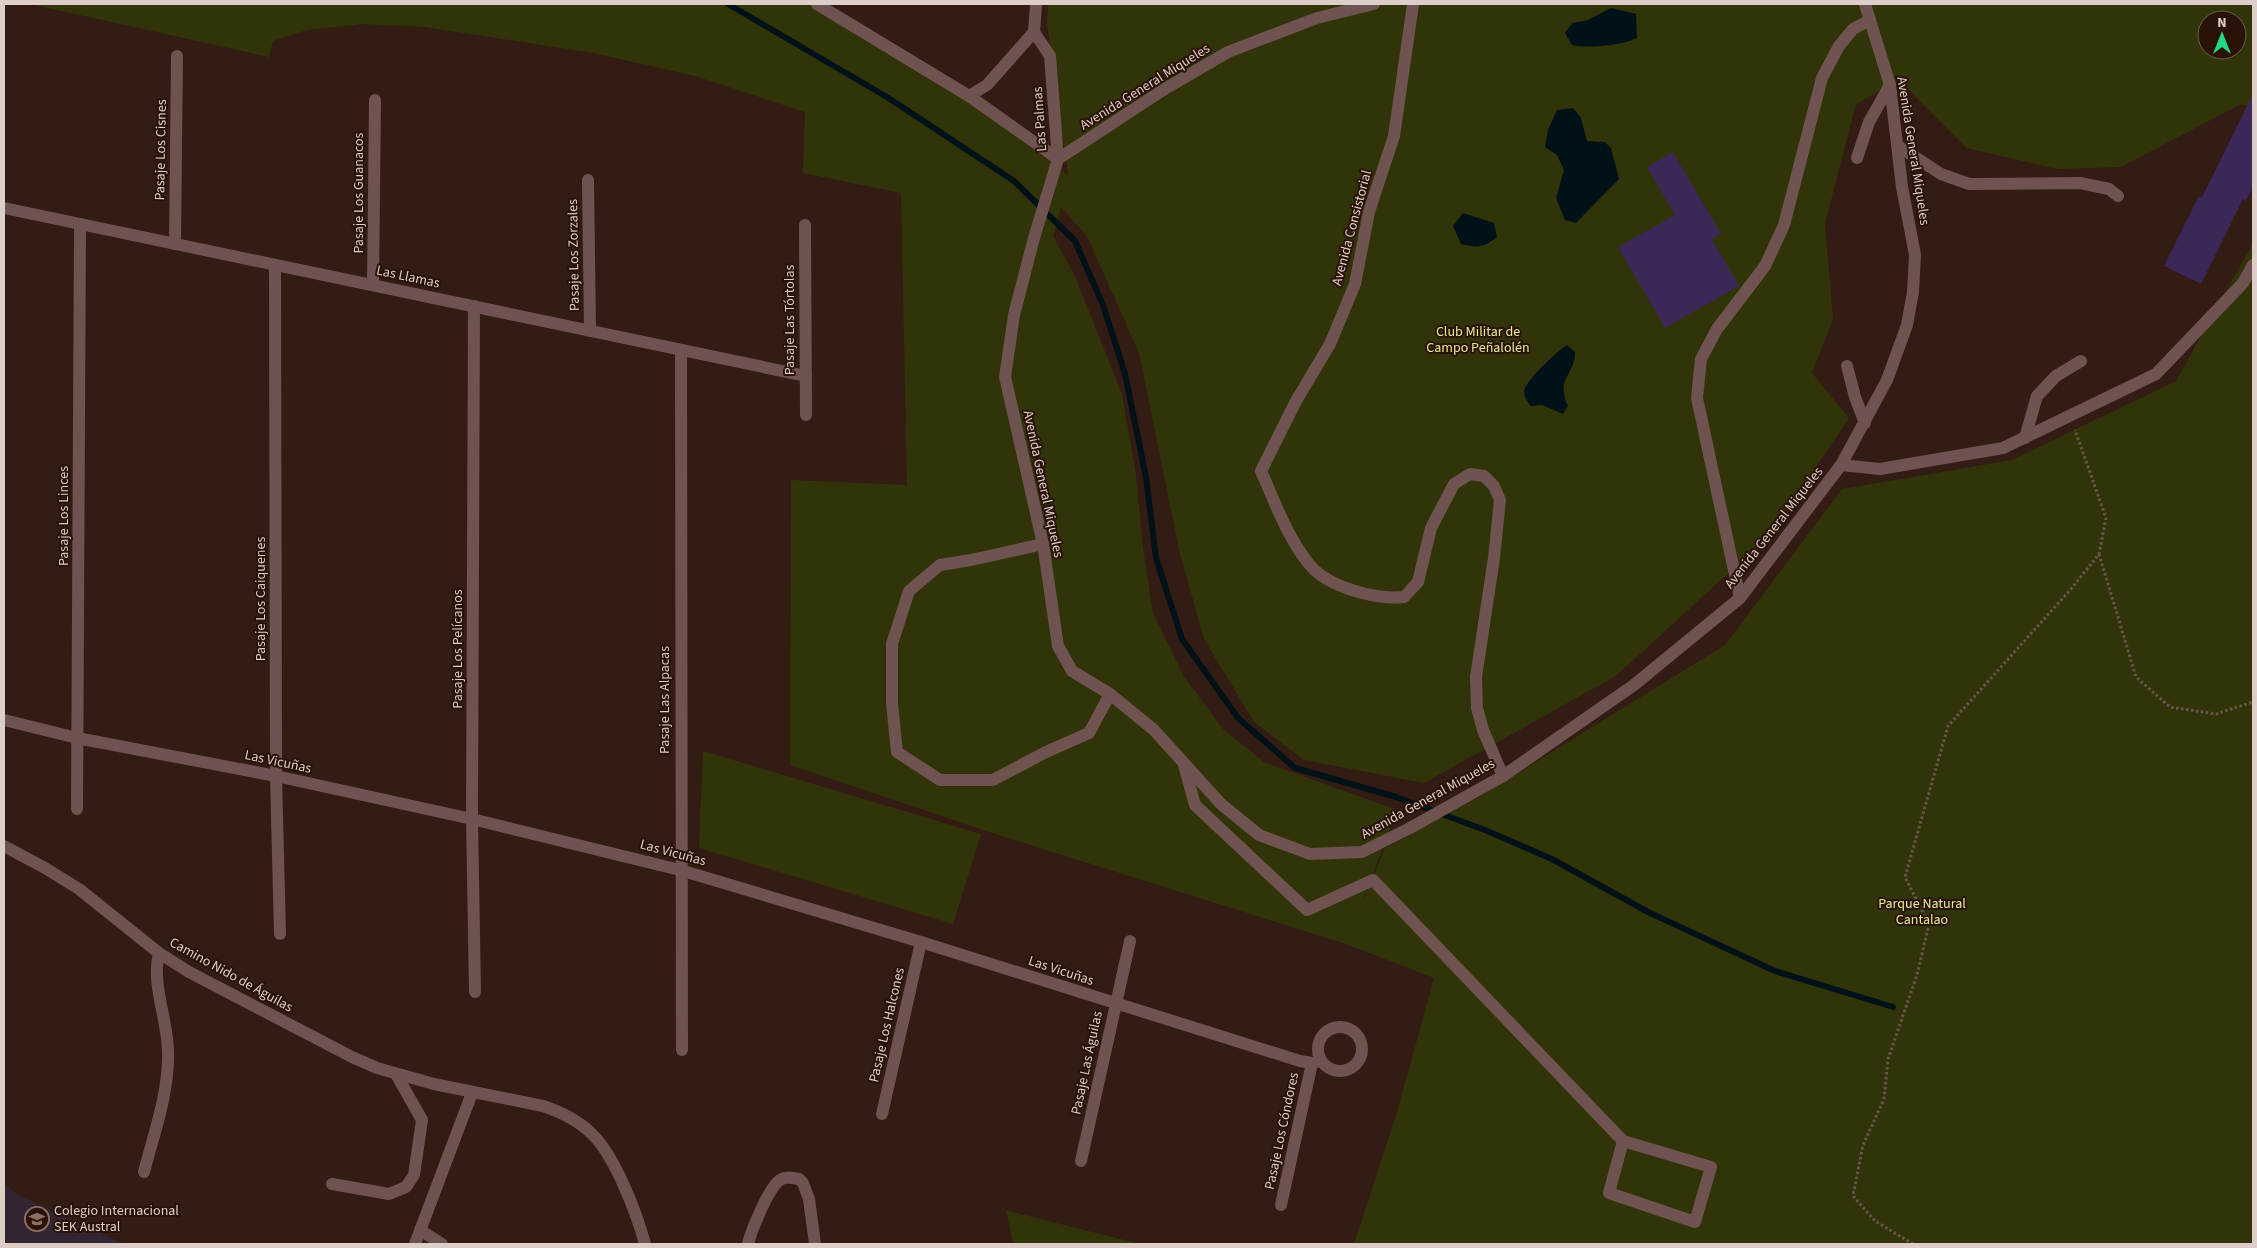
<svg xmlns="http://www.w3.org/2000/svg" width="2257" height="1248" font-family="'Source Sans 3',sans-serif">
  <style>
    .education { fill: #322532 }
    .green { fill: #313408; fill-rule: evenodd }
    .water { fill: #001218 }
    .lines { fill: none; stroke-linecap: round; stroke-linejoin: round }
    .stream { stroke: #001218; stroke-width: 6 }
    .building { fill: #3b2857 }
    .path { stroke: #6a554d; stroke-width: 3; stroke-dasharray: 2.5 2.5; stroke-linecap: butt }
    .minor { stroke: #6f5350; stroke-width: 12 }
    .labels { text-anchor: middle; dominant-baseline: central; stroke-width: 4; stroke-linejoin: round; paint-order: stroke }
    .street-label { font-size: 14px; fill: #decec8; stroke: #291309 }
    .park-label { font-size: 14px; fill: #e4ec93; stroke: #291309 }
    .poi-label { font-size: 14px; fill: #decec8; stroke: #291309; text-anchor: start }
  </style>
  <rect width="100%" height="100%" fill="#331c13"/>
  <polygon class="education" points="4,1183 18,1195 124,1244 4,1244"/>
  <g class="green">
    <path d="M 30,4 L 809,4 L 956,91 L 1068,175 L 1047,24 L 1048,4 L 2253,4 L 2253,108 L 2241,104 L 2121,167 L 2057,169 L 1967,148 L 1899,80 L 1856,104 L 1825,224 L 1833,319 L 1812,373 L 1849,418 L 1770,535 L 1616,676 L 1424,783 L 1304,760 L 1254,722 L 1204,639 L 1180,554 L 1139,353 L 1087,236 L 1061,207 L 1053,236 L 1075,276 L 1122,394 L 1136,475 L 1143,548 L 1153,613 L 1183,675 L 1223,729 L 1264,762 L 1397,810 L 1357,916 L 1385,848 L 1479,797 L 1725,645 L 1842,489 L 2012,460 L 2176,381 L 2253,243 L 2253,1244 L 1354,1244 L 1397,1112 L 1434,978 L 1346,944 L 992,833 L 790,765 L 791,480 L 907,485 L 901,193 L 803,173 L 805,112 L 695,76 L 593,53 L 425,27 L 363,24 L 307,30 L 273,41 L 269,57 ZM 2207,20 L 2237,20 L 2237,50 L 2207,50 Z"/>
    <polygon points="703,751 981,834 953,924 699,848"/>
    <polygon points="1006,1210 1013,1212 1140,1244 1013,1244"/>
  </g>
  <g class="water">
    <path d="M 1611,8 L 1636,14 L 1637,38 C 1623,45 1588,49 1572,45 L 1565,33 L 1572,23 L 1588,20 Z"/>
    <polygon points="1573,108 1581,118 1587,141 1605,142 1611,148 1619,179 1576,223 1565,220 1556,198 1564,170 1557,155 1545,147 1548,130 1557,110"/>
    <path d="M 1463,213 L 1494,223 L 1497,237 C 1483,248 1479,248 1461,244 L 1453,226 Z"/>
    <path d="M 1567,345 L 1575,352 C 1575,376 1555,378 1568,406 L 1563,414 L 1542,405 L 1531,406 C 1527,401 1522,394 1525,388 C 1531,376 1556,352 1567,345 Z"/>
  </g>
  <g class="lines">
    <polyline class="stream" points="728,4 887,97 1014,181 1075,241 1103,305 1125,374 1146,477 1156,558 1182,639 1238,718 1295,768 1396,797 1485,830 1552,859 1648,912 1775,971 1893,1007"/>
  </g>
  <g class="building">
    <polygon points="2253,94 2253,187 2246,201 2243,199 2201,284 2164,266 2199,196 2202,197"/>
    <polygon points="1673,152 1721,234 1712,239 1739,286 1665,328 1618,247 1675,215 1647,167"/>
  </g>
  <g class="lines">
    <g class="path">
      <polyline points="2099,554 2136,677 2170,707 2216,714 2253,702"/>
      <polyline points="1913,1244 1875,1221 1853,1196 1863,1145 1884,1099 1888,1059 1917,975 1929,924 1905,877 1948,726 2071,589 2099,554 2106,518 2075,430"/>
    </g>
    <g class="minor">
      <polyline points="817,4 969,96 1058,159"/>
      <path d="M 1413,4 L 1394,136 L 1369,212 L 1355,284 L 1330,344 L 1296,401 L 1261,471 C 1275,502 1287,537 1309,564 C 1327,587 1376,600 1404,597 L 1418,582 L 1431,528 L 1454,484 L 1470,474 L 1484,476 L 1494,486 L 1500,500 L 1494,558 L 1476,677 L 1477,708 L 1483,730 L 1503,776"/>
      <polyline points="1034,32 1050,56 1058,159 1034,238 1014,315 1005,377 1043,544 1058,646 1072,671 1110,694 1154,730 1221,804 1259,835 1310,854 1362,852 1410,828 1503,776 1634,685 1740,598 1841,465 1887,380 1907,325 1913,292 1915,255 1902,187 1890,85 1865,4"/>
      <polyline points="969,96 987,85 1034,32 1036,4"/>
      <polyline points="1898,146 1941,174 1969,184 2080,183 2109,189 2118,196"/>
      <polyline points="1857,158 1869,122 1890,85"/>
      <polyline points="1058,159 1163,90 1228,52 1317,18 1374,4"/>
      <polyline points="588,180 590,331"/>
      <polyline points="4,208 806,376"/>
      <polyline points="805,225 806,415"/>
      <polyline points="175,244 177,56"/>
      <polyline points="275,265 276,776 280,934"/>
      <polyline points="373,285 375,100"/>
      <polyline points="474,306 472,819 475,992"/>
      <polyline points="681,350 682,1050"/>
      <polyline points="1847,366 1855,397 1865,423"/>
      <polyline points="2025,438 2037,396 2056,376 2081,361"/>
      <polyline points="1841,465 1880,469 2003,448 2156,374 2243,283 2253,265"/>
      <polyline points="1043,544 971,560 940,565 909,591 892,644 892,704 897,752 940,780 993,780 1046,752 1089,733 1110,694"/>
      <polyline points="1740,598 1697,398 1701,359 1717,329 1765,266 1784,225 1822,78 1839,46 1853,29 1870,20"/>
      <polyline points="4,720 77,738 276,776 472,819 680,870 921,942 1300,1061 1312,1063 1321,1061"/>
      <polyline points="1184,765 1195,805 1307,910 1373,880 1623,1141 1711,1167 1695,1222 1609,1193 1623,1141"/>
      <polyline points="77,809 80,224"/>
      <path d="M 4,846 L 45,868 L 79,889 L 159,953 L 189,972 L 352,1057 L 377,1068 L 434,1084 L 543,1106 C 561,1112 579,1121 592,1134 C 615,1156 637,1214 645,1244"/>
      <circle cx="1340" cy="1049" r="22"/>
      <polyline points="882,1114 921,942"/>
      <polyline points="1081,1161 1130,941"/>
      <path d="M 144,1172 C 154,1133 169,1093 168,1052 C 168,1020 151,985 159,953"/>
      <polyline points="332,1184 389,1194 406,1187 414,1175 422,1120 396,1074"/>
      <polyline points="1281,1205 1312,1063"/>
      <polyline points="420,1230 442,1244"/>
      <polyline points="415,1244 472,1093"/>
      <path d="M 748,1244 C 751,1231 769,1187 780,1180 C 786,1176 792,1178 799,1179 L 803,1183 L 809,1199 L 815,1244"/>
    </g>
  </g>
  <defs>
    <symbol id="school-ring" viewBox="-11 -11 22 22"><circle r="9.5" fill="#291309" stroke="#8d6e63" stroke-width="1.5"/><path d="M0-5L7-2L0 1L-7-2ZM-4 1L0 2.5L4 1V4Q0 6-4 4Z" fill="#8d6e63"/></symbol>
  </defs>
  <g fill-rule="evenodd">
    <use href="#school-ring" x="23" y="1205" width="28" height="28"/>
  </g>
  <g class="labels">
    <g class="street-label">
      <text transform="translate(1145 87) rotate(-32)">Avenida General Miqueles</text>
      <text transform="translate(1040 119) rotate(-94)">Las Palmas</text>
      <text transform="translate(161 150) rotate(-89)">Pasaje Los Cisnes</text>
      <text transform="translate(1913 151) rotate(81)">Avenida General Miqueles</text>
      <text transform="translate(359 193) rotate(-90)">Pasaje Los Guanacos</text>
      <text transform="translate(1352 228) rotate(-75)">Avenida Consistorial</text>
      <text transform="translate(574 255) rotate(-91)">Pasaje Los Zorzales</text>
      <text transform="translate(408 277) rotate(12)">Las Llamas</text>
      <text transform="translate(790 320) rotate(-90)">Pasaje Las Tórtolas</text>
      <text transform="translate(1043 484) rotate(78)">Avenida General Miqueles</text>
      <text transform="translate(64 516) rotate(-90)">Pasaje Los Linces</text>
      <text transform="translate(1774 528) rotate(-52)">Avenida General Miqueles</text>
      <text transform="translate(261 599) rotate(-90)">Pasaje Los Caiquenes</text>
      <text transform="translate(458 649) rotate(-90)">Pasaje Los Pelícanos</text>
      <text transform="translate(665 700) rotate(-90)">Pasaje Las Alpacas</text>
      <text transform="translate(278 762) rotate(12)">Las Vicuñas</text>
      <text transform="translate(1428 799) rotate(-29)">Avenida General Miqueles</text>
      <text transform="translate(673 853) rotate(15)">Las Vicuñas</text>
      <text transform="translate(1061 971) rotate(18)">Las Vicuñas</text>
      <text transform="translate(231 975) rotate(29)">Camino Nido de Águilas</text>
      <text transform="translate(887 1025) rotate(-77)">Pasaje Los Halcones</text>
      <text transform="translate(1087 1063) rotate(-78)">Pasaje Las Águilas</text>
      <text transform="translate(1282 1131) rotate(-78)">Pasaje Los Cóndores</text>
    </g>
    <g class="park-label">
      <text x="1478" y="332">Club Militar de<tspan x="1478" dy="16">Campo Peñalolén</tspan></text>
      <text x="1922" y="904">Parque Natural<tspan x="1922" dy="16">Cantalao</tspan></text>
    </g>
    <g class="poi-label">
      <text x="54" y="1211">Colegio Internacional<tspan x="54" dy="16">SEK Austral</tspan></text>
    </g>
  </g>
  <rect width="2257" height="1248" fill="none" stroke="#decec8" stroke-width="10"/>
  <g transform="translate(2222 35)"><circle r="24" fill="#291309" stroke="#715e55"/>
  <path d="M0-4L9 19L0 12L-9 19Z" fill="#26d886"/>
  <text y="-8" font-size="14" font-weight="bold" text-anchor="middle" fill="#decec8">N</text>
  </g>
</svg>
